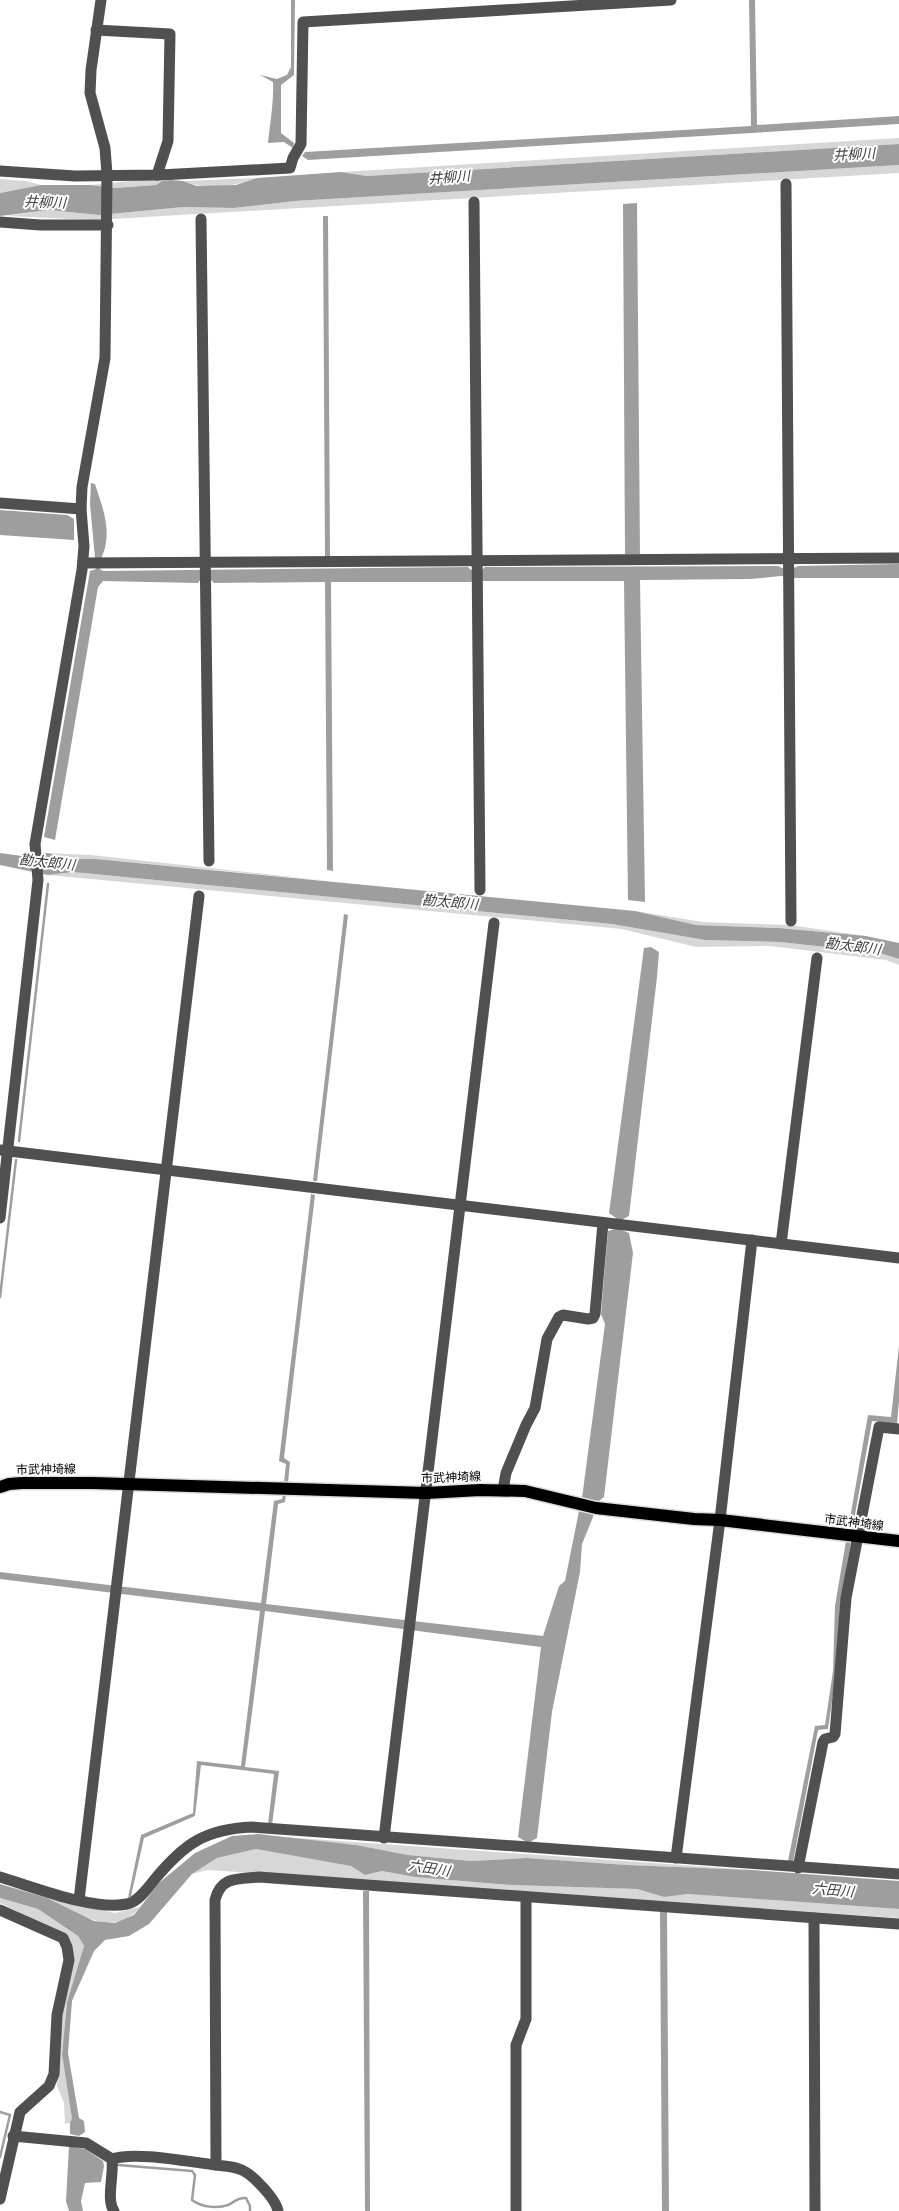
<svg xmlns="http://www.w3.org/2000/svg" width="899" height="2211" font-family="Poppins,'Noto Sans JP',sans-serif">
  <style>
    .green { fill: #d7d7d7 }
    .water { fill: #9e9e9e }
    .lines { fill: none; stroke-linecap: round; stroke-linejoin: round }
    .stream { stroke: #9e9e9e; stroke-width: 2.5 }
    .major-casing { stroke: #dbdbdb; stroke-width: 15 }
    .minor { stroke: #505050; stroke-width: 11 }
    .major { stroke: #000; stroke-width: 12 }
    .labels { text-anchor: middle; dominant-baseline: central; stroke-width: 4; stroke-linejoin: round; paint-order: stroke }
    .street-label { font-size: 12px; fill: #000; stroke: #fff }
    .water-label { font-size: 14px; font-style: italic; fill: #3f3f3f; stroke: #fff }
  </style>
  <rect width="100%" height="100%" fill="#fff"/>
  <g class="green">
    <polygon points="899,138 899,144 367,176 341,172"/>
    <polygon points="899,165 899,173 95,220 7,216 49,210 99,215 184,207 234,208 295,201"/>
    <path d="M 257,178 C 233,187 207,190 183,181 Z"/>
    <polygon points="0,179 26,181 41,185 0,193"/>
    <polygon points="141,180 162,181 156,185 116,188 90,185"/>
    <polygon points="48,853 91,855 329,881 96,859 68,859"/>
    <polygon points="73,872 612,924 705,940 780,942 880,953 899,959 899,965 886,960 770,946 696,947 622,929 48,875"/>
    <polygon points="635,911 703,922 789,925 866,936 779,928 696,925"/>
    <polygon points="269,1836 752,1870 627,1865 527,1858 471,1861 408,1855 356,1845"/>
    <polygon points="256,1849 352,1866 365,1875 382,1871 415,1877 511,1885 637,1889 664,1897 688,1894 899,1909 899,1918 208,1870 192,1874 217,1858"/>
    <polygon points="0,1898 38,1909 78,1936 84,1946 67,2002 62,2054 73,2119 70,2123 65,2124 64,2103 57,2086 60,2018 68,1937 0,1903"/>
    <path d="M 47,1898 L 115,1913 L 140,1907 C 115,1940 75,1912 47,1898 Z"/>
  </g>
  <g class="water">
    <path d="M 291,0 L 295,0 L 294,75 L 281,85 L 281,133 L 294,143 L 293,148 L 284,142 L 268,143 C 270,123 274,101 273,82 L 260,75 L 277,79 L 287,75 L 291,67 Z"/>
    <polygon points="749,0 755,0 757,125 899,116 899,124 308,160 302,156 305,152 751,126"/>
    <polygon points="899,144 899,165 295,201 234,208 184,207 99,215 49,210 0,216 0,193 41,185 90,185 116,188 156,185 162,181 171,180 183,181 197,186 236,185 257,178 341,172 367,176"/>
    <polygon points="637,203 640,554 625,554 623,204"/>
    <polygon points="323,216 328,216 330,557 325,557"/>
    <path d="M 91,483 L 95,484 C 101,503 109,522 106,542 C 105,553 100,556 100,569 L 103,571 L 468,567 L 471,570 L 482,570 L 485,567 L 778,566 C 784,570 792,570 798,566 L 899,564 L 899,578 L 797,578 L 781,576 L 751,579 L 640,580 L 645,902 L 628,900 L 624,581 L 482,581 L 481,580 L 470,582 L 331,582 L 333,871 L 327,870 L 325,582 L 214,583 L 211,580 L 200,580 L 198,583 L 103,581 L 98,587 L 55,840 L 44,837 L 90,571 L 96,569 L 90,504 Z"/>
    <polygon points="0,510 67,515 74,519 74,540 0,535"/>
    <polygon points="0,853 22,856 48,853 68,859 96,859 635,911 696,925 779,928 866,936 899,943 899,959 880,953 780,942 705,940 612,924 73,872 48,875 0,865"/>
    <polygon points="344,914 348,915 317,1181 313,1181"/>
    <polygon points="651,947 659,952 657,977 629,1216 623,1219 622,1230 629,1233 633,1253 604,1497 595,1504 593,1517 582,1544 580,1572 552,1712 537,1838 528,1843 518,1837 541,1647 265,1611 245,1767 279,1771 272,1825 268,1824 274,1774 201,1765 195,1816 144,1838 131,1896 128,1898 141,1835 193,1813 197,1761 241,1766 260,1611 0,1579 0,1572 261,1603 274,1501 282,1499 283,1494 286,1494 285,1502 278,1504 266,1604 543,1636 559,1586 565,1581 579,1511 583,1509 585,1501 582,1498 605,1324 601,1314 608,1231 615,1229 616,1218 609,1213 644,948"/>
    <polygon points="311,1194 315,1195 284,1458 290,1462 288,1483 284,1483 286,1464 279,1461"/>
    <polygon points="899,1346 899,1401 897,1424 872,1421 852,1531 848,1530 868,1415 891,1417"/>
    <polygon points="846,1541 851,1541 840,1606 836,1674 828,1729 818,1730 793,1862 788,1861 815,1726 825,1725 833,1671 835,1606"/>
    <polygon points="258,1834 356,1845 408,1855 471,1861 527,1858 627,1865 752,1870 899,1881 899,1909 688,1894 664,1897 637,1889 511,1885 415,1877 382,1871 365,1875 351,1866 256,1849 217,1858 192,1874 149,1924 129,1936 105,1940 94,1951 72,2001 68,2053 79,2118 84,2121 85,2132 79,2136 70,2134 70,2123 72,2118 62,2054 67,2002 84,1946 78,1936 38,1909 0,1898 0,1884 47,1898 94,1921 115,1923 134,1915 159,1883 195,1853 232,1836"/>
    <polygon points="363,1891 369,1891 370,2211 365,2211"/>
    <polygon points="660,1912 667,1912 669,2211 662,2211"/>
    <polygon points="69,2146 85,2149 103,2161 104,2166 101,2182 85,2183 81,2201 83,2211 69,2211 66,2201"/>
  </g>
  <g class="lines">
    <g class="stream">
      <polyline points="19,1141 48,884"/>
      <polyline points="0,1297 16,1160"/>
      <polyline points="0,2112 10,2115 0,2157"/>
      <path d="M 118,2165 L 192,2171 L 195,2175 L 192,2200 C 201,2207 217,2209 228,2205 C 235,2202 237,2197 246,2198 L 250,2206 L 250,2211"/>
    </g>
    <defs>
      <polyline id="major" points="0,1487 9,1484 22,1483 93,1483 426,1493 480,1490 525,1491 596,1508 694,1519 720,1520 899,1541"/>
    </defs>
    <use href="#major" class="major-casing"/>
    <g class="minor">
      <polyline points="96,30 170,34 168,141 157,175"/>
      <polyline points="0,171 75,176 160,175 290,168 293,158 301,144 303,22 671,0"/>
      <polyline points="786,184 791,921"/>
      <polyline points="474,202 480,890"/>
      <polyline points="201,219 209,861"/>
      <polyline points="0,222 40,225 108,225"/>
      <polyline points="0,503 81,509"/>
      <polyline points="83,563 899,558"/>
      <polyline points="0,1150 899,1258"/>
      <polyline points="0,1218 38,880 35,844 82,570 84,546 81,509 82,487 105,358 107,174 105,148 90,93 91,70 101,0"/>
      <polyline points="781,1244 817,958"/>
      <polyline points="503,1490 506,1473 526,1425 535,1408 547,1339 559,1317 563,1315 588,1319 593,1318 595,1314 603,1223"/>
      <polyline points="384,1838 494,923"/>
      <polyline points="676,1858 720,1520 752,1240"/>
      <polyline points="798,1868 823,1742 825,1739 833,1737 835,1734 846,1598 879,1427 899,1429"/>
      <path d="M 0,1877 C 34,1887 93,1911 127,1904 C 138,1902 148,1888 155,1879 C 184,1844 205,1829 252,1827 L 899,1874"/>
      <polyline points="79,1900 199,896"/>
      <polyline points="0,1910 63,1938 67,1947 69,1960 57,2015 54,2074 49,2086 20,2112 0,2199"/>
      <polyline points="814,1918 815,2211"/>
      <path d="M 13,2136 L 86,2143 L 112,2159 C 136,2151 189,2162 216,2165"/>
      <path d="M 112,2159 C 114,2175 106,2200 114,2211"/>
      <path d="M 278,2211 C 276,2199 251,2172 239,2169 C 232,2166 223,2166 216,2165 L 215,1900 C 221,1876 238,1879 259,1877 L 899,1924"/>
      <polyline points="516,2211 516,2045 526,2019 526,1897"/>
    </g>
    <use href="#major" class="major"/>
  </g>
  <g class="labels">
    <g class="street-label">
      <text transform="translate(46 1469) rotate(-1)">市武神埼線</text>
      <text transform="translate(451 1477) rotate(-2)">市武神埼線</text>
      <text transform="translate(854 1522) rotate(7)">市武神埼線</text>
    </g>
    <g class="water-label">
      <text transform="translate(854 154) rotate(-3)">井柳川</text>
      <text transform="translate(449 177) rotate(-4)">井柳川</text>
      <text transform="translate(45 202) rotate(2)">井柳川</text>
      <text transform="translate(47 862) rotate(6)">勘太郎川</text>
      <text transform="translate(450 902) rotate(5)">勘太郎川</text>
      <text transform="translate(853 946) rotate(7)">勘太郎川</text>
      <text transform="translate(429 1868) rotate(9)">六田川</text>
      <text transform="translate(833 1890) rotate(5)">六田川</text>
    </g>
  </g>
</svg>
